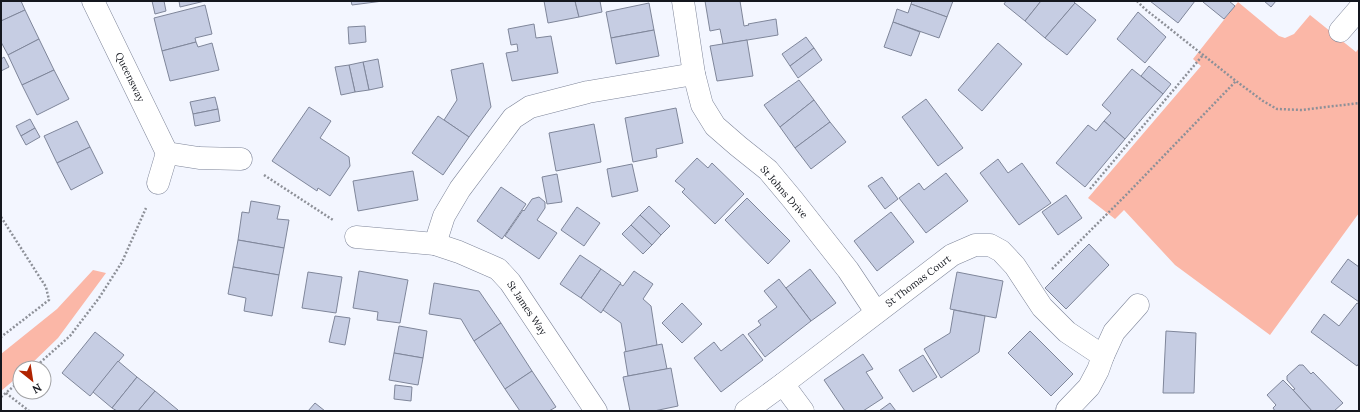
<svg xmlns="http://www.w3.org/2000/svg" width="1360" height="412" font-family="Lora,serif">
  <style>
    .green { fill: #fbb7a7 }
    .building { fill: #c6cde3; stroke: #7f869a }
    .lines { fill: none; stroke-linecap: round; stroke-linejoin: round }
    .minor-casing { stroke: #7e8599; stroke-width: 23 }
    .path { stroke: #8d9098; stroke-width: 2.5; stroke-dasharray: 2 2; stroke-linecap: butt }
    .minor { stroke: #fff; stroke-width: 22 }
    .labels { text-anchor: middle; dominant-baseline: central; stroke-width: 4; stroke-linejoin: round; paint-order: stroke }
    .street-label { font-size: 10px; fill: #14171e; stroke: #fff }
  </style>
  <rect width="100%" height="100%" fill="#f3f6ff"/>
  <g class="green">
    <polygon points="1238,2 1279,36 1285,38 1294,34 1310,15 1356,52 1359,48 1359,213 1270,335 1175,265 1124,210 1115,219 1088,198 1201,66 1193,59"/>
    <polygon points="93,270 106,273 58,338 27,368 20,368 20,375 1,391 1,354 57,309"/>
  </g>
  <g class="building">
    <polygon points="1,1 21,1 25,10 1,21"/>
    <polygon points="152,1 164,1 166,11 155,14"/>
    <polygon points="179,1 205,1 180,7"/>
    <polygon points="351,1 383,1 352,5"/>
    <polygon points="544,1 575,1 579,17 548,23"/>
    <polygon points="575,1 600,1 602,12 579,17"/>
    <polygon points="705,1 740,1 744,26 749,25 748,24 776,19 778,35 723,44 720,29 710,31"/>
    <polygon points="912,1 953,1 947,17 911,4"/>
    <polygon points="1006,1 1041,1 1025,21 1004,4"/>
    <polygon points="1041,1 1073,1 1075,3 1045,38 1025,21"/>
    <polygon points="1150,1 1195,1 1178,23"/>
    <polygon points="1204,1 1229,1 1235,6 1224,19 1203,2"/>
    <polygon points="1264,1 1276,1 1271,7"/>
    <polygon points="649,3 654,30 611,38 606,12"/>
    <polygon points="1075,3 1096,20 1067,55 1045,38"/>
    <polygon points="911,4 947,17 939,38 893,22 897,9 908,13"/>
    <polygon points="205,5 212,34 195,38 196,42 162,51 154,18"/>
    <polygon points="25,10 39,39 8,55 1,42 1,21"/>
    <polygon points="1138,12 1166,37 1145,63 1117,39"/>
    <polygon points="893,22 920,32 911,56 884,47"/>
    <polygon points="534,24 536,38 551,36 558,73 512,81 506,53 518,51 517,44 511,45 508,29"/>
    <polygon points="365,26 366,42 349,44 348,27"/>
    <polygon points="654,30 659,56 616,64 611,38"/>
    <polygon points="806,37 814,48 790,66 782,54"/>
    <polygon points="39,39 54,70 22,85 8,55"/>
    <polygon points="747,40 753,76 717,81 710,46"/>
    <polygon points="196,42 198,47 212,43 219,70 170,81 162,51"/>
    <polygon points="998,43 1022,64 982,111 958,90"/>
    <polygon points="814,48 822,60 798,78 790,66"/>
    <polygon points="4,57 9,67 1,71 1,59"/>
    <polygon points="378,59 383,87 369,90 363,62"/>
    <polygon points="363,62 369,90 355,92 349,65"/>
    <polygon points="483,63 491,107 469,137 444,120 457,100 451,70"/>
    <polygon points="349,65 355,92 341,95 335,67"/>
    <polygon points="1149,66 1171,84 1163,94 1141,76"/>
    <polygon points="1132,69 1163,94 1125,139 1104,121 1111,113 1102,105"/>
    <polygon points="54,70 69,99 37,115 22,85"/>
    <polygon points="799,80 814,100 780,127 764,105"/>
    <polygon points="215,97 218,109 193,114 190,102"/>
    <polygon points="926,99 963,148 938,166 902,117"/>
    <polygon points="814,100 830,122 795,148 780,127"/>
    <polygon points="309,107 331,121 320,138 349,157 350,166 330,196 318,188 317,191 272,161"/>
    <polygon points="676,108 683,143 656,149 657,157 633,162 625,118"/>
    <polygon points="218,109 220,121 195,126 193,114"/>
    <polygon points="438,116 469,137 443,175 412,153"/>
    <polygon points="30,119 35,128 21,136 16,126"/>
    <polygon points="77,121 90,147 57,163 44,136"/>
    <polygon points="1104,121 1125,139 1085,187 1056,163 1088,125 1096,131"/>
    <polygon points="830,122 846,142 811,169 795,148"/>
    <polygon points="594,124 601,162 556,171 549,133"/>
    <polygon points="35,128 40,137 26,145 21,136"/>
    <polygon points="90,147 103,173 71,190 57,163"/>
    <polygon points="697,158 708,168 712,163 744,194 715,224 682,192 685,189 675,181"/>
    <polygon points="998,159 1008,173 1022,163 1051,203 1019,225 980,173"/>
    <polygon points="632,164 638,191 612,197 607,169"/>
    <polygon points="413,171 418,200 358,211 353,181"/>
    <polygon points="946,173 968,201 926,233 899,198 919,183 924,190"/>
    <polygon points="557,174 562,202 547,204 542,177"/>
    <polygon points="882,177 898,199 885,209 868,186"/>
    <polygon points="501,187 526,204 502,239 477,221"/>
    <polygon points="1066,195 1082,218 1058,235 1042,212"/>
    <polygon points="539,197 545,202 545,208 537,220 557,233 539,259 505,236 523,210 524,211 532,199"/>
    <polygon points="747,198 790,241 768,264 725,220"/>
    <polygon points="251,201 280,206 277,219 289,220 284,248 238,240 242,212 249,213"/>
    <polygon points="649,206 670,226 661,235 640,215"/>
    <polygon points="577,207 600,223 584,246 561,230"/>
    <polygon points="891,212 914,242 877,271 854,241"/>
    <polygon points="640,215 661,235 652,245 631,225"/>
    <polygon points="631,225 652,245 643,254 622,234"/>
    <polygon points="238,240 284,248 279,275 233,267"/>
    <polygon points="1089,244 1109,265 1066,309 1045,288"/>
    <polygon points="580,255 601,269 581,298 560,284"/>
    <polygon points="1348,259 1359,267 1359,302 1331,282"/>
    <polygon points="233,267 279,275 272,316 244,311 246,298 228,294"/>
    <polygon points="601,269 621,283 601,313 581,298"/>
    <polygon points="810,269 836,303 811,321 786,288"/>
    <polygon points="359,271 408,280 400,323 377,320 378,312 353,308"/>
    <polygon points="634,271 653,284 643,299 651,306 657,345 626,352 621,323 603,310 620,284 623,286"/>
    <polygon points="308,272 342,277 336,313 302,308"/>
    <polygon points="957,272 1003,281 996,318 950,309"/>
    <polygon points="779,279 811,321 765,357 748,334 761,325 758,321 777,307 764,291"/>
    <polygon points="434,283 479,291 501,323 474,341 461,319 429,314"/>
    <polygon points="682,303 702,324 682,343 662,323"/>
    <polygon points="1357,303 1359,304 1359,363 1357,366 1311,332 1324,314 1339,326"/>
    <polygon points="954,310 985,316 979,352 941,378 924,349 950,333"/>
    <polygon points="335,316 350,318 345,345 329,342"/>
    <polygon points="501,323 532,371 505,389 474,341"/>
    <polygon points="399,326 427,331 423,358 394,353"/>
    <polygon points="1030,331 1073,374 1051,396 1008,353"/>
    <polygon points="1166,331 1196,333 1194,393 1163,393"/>
    <polygon points="95,332 124,355 90,396 62,373"/>
    <polygon points="743,334 763,360 721,392 694,358 714,342 721,351"/>
    <polygon points="662,344 667,369 628,376 624,352"/>
    <polygon points="394,353 423,358 418,385 389,380"/>
    <polygon points="863,354 873,369 866,372 883,398 863,411 845,411 824,380"/>
    <polygon points="923,355 937,377 913,392 899,370"/>
    <polygon points="118,361 137,377 112,408 93,392"/>
    <polygon points="1299,365 1303,365 1311,374 1313,372 1343,403 1334,411 1312,411 1293,390 1295,389 1287,380 1287,376"/>
    <polygon points="671,368 678,406 654,411 630,411 623,377"/>
    <polygon points="532,371 556,407 549,411 520,411 505,389"/>
    <polygon points="137,377 155,391 138,411 117,411 112,408"/>
    <polygon points="1283,380 1293,390 1312,411 1275,411 1273,408 1276,405 1267,395"/>
    <polygon points="395,385 412,387 411,401 394,399"/>
    <polygon points="155,391 178,410 177,411 138,411"/>
    <polygon points="315,403 325,411 308,411"/>
    <polygon points="890,403 896,411 879,411"/>
  </g>
  <g class="lines">
    <defs>
      <g id="minor">
        <polyline points="93,1 167,153 199,158 241,159"/>
        <polyline points="683,1 694,74 702,105 715,126 738,146 768,170 793,200 848,270 876,312"/>
        <polyline points="1340,31 1359,9"/>
        <polyline points="158,183 167,153"/>
        <polyline points="356,237 435,244 459,252 498,269 510,282 596,411"/>
        <polyline points="435,244 444,216 460,189 513,118 530,107 588,92 694,74"/>
        <polyline points="1103,356 1114,332 1138,305"/>
        <polyline points="783,384 803,411"/>
        <polyline points="746,411 783,384 952,255 975,245 990,245 1001,251 1015,266 1042,307 1067,332 1103,356 1098,370 1089,387 1067,410"/>
      </g>
    </defs>
    <use href="#minor" class="minor-casing"/>
    <g class="path">
      <polyline points="1137,1 1145,9 1236,81 1263,101 1277,109 1302,110 1359,103"/>
      <polyline points="264,175 333,220"/>
      <polyline points="1090,189 1203,55"/>
      <polyline points="1,217 46,287 49,300 1,337"/>
      <polyline points="1052,269 1127,194 1236,81"/>
      <polyline points="34,368 70,336 99,298 122,262 146,208"/>
      <polyline points="6,393 29,411"/>
      <polyline points="1,397 20,381"/>
    </g>
    <use href="#minor" class="minor"/>
  </g>
  <g class="labels">
    <g class="street-label">
      <text transform="translate(130 77) rotate(64)">Queensway</text>
      <text transform="translate(784 192) rotate(49)">St Johns Drive</text>
      <text transform="translate(918 281) rotate(-37)">St Thomas Court</text>
      <text transform="translate(527 308) rotate(56)">St James Way</text>
    </g>
  </g>
  <rect width="1360" height="412" fill="none" stroke="#14171e" stroke-width="4"/>
  <g transform="translate(32 380) rotate(150)"><circle r="19" fill="#ffffff" stroke="#a1a2a5"/>
  <path d="M0-3L7 15L0 10L-7 15Z" fill="#af2300"/>
  <text y="-6" font-size="11" font-weight="bold" text-anchor="middle" fill="#14171e">N</text>
  </g>
</svg>
